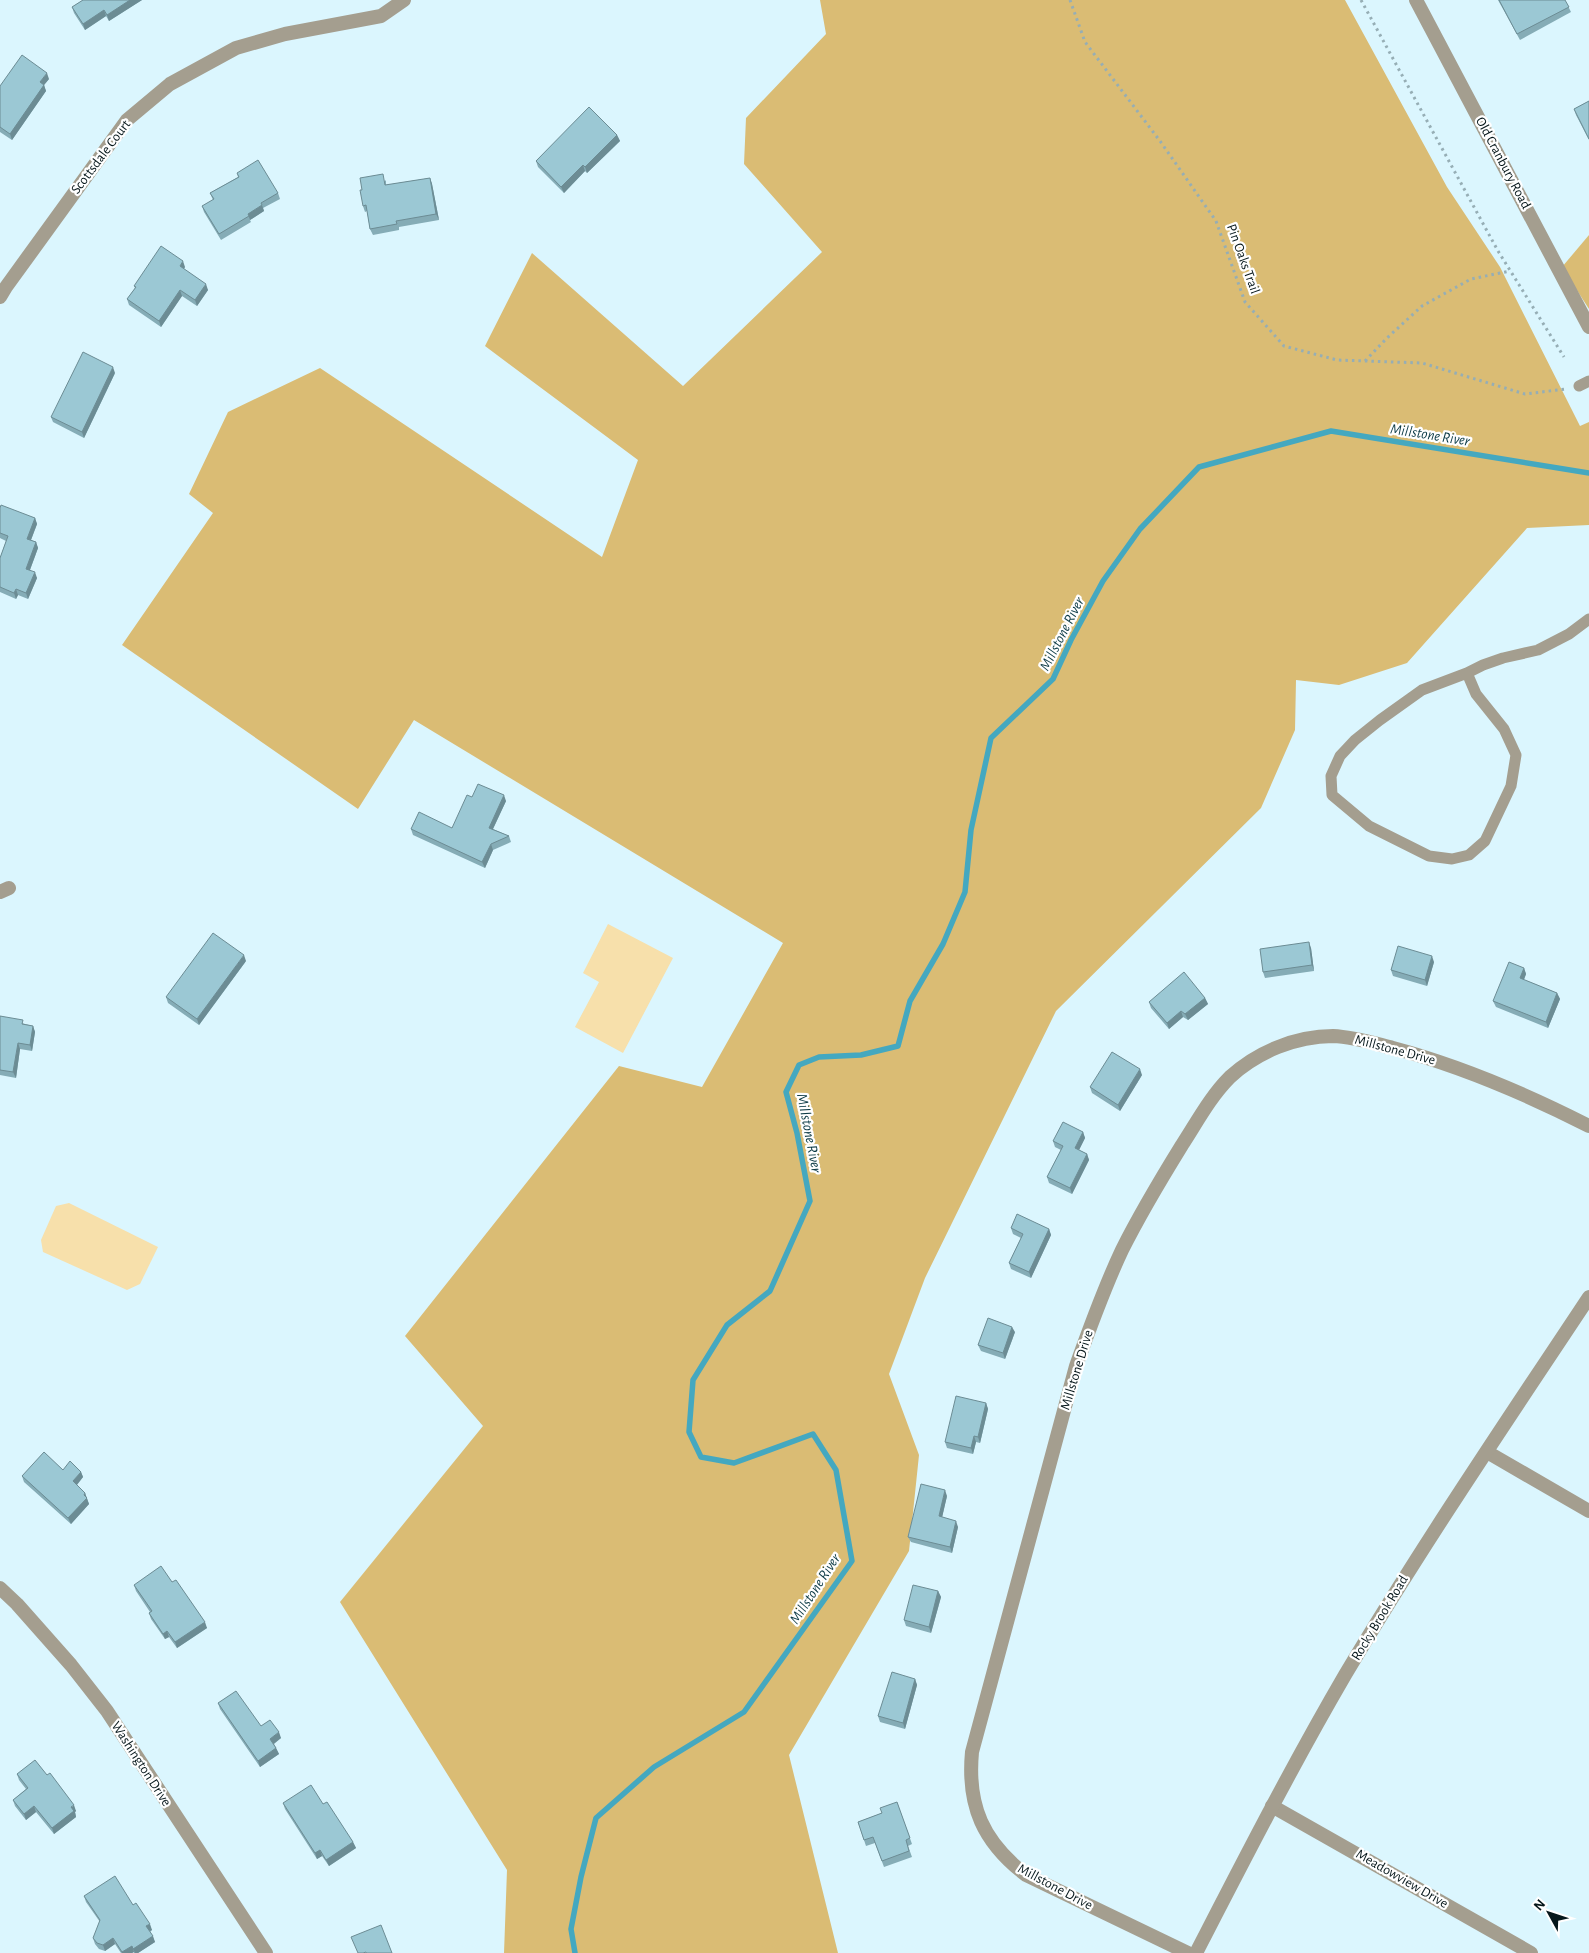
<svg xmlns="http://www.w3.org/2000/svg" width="1589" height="1953" font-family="'Alegreya Sans',sans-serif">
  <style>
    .green { fill: #f7e0ab }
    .forest { fill: #dabc74 }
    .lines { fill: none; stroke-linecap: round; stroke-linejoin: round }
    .stream { stroke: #44a8c0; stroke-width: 5.5 }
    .path { stroke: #96aeb5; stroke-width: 3; stroke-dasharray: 2.5 4; stroke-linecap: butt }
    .service { stroke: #a49e8f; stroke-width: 11 }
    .minor { stroke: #a49e8f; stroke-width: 14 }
    .tertiary { stroke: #a49e8f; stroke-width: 14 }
    .wall { fill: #85acb6 }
    .shaded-wall { fill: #6c8c94 }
    .building { fill: #9bc8d4; stroke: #6c8c94 }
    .labels { text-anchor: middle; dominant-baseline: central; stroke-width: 4.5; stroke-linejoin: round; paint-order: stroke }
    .street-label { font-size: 14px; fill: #06171b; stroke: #fff }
    .water-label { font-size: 15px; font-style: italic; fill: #0c3a45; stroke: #fff }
  </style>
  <rect width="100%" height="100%" fill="#dbf6fe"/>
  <g class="green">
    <polygon points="608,924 673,958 623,1053 575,1027 599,982 583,973"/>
    <polygon points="69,1203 158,1247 140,1284 127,1290 43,1252 41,1240 56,1206"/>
  </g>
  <g class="forest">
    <polygon points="820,0 1345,0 1447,187 1500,267 1580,426 1589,422 1589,525 1527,528 1407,663 1339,685 1296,680 1295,730 1261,808 1056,1011 925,1278 889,1374 919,1455 909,1551 789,1755 838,1953 504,1953 507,1870 340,1602 483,1426 405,1336 619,1066 702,1087 783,943 414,720 358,809 122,645 213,513 189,494 228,412 320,368 602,557 638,460 485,346 532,253 683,386 822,252 744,164 746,118 826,34"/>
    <polygon points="1589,235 1589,309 1562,267"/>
  </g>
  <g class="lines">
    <polyline class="stream" points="575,1953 571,1929 581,1877 596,1818 654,1767 744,1712 852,1561 836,1470 813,1434 734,1463 701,1457 689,1432 693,1380 727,1325 770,1291 810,1201 797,1133 786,1092 799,1065 819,1057 861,1055 898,1046 910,1001 943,944 965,892 971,830 991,738 1053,679 1071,640 1103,581 1140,529 1199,467 1331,431 1589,473"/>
    <g class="path">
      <polyline points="1070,0 1085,42 1160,141 1216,221 1245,302 1284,346 1337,360 1422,363 1525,394 1566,389"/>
      <polyline points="1361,0 1498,251 1564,357"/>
      <polyline points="1365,361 1387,338 1422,306 1471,279 1510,271"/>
    </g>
    <g class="service">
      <polyline points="1579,386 1589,381"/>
      <polyline points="1467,673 1476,694 1504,729 1516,755 1511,786 1485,841 1469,855 1452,859 1429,856 1369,826 1332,795 1331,776 1340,756 1355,740 1380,720 1422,690 1467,673 1483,665 1503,658 1538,650 1569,634 1589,619"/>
    </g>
    <g class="minor">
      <polyline points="0,297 6,287 127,120 170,84 236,48 285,34 381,16 404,0"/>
      <polyline points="0,892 9,888"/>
      <polyline points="1487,1452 1589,1511"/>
      <polyline points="0,1588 17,1604 71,1665 107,1711 266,1953"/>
      <polyline points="1272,1806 1531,1953"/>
      <path d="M 1188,1953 L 1026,1875 C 983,1842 967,1806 972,1752 L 1076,1366 C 1090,1327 1104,1288 1122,1250 C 1140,1214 1161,1179 1182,1145 C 1197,1122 1210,1097 1230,1077 C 1257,1052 1296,1036 1333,1036 C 1354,1037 1373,1043 1393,1048 C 1461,1066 1526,1094 1589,1126"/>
      <path d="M 1196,1953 C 1244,1860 1292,1766 1345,1675 C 1422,1546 1506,1422 1589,1297"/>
    </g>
    <polyline class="tertiary" points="1416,0 1589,327"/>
  </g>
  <g class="wall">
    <polygon points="83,0 142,0 109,21 106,16 85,30 74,13 72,7"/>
    <polygon points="1498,0 1565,0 1571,12 1520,40"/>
    <polygon points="49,79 44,85 46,91 12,140 0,132 0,86"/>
    <polygon points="1589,101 1589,140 1576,115 1574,109"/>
    <polygon points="617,135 620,141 587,173 585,171 564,193 538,167 536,161"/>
    <polygon points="237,173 278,193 280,199 263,208 264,211 250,220 251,222 221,240 204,212 202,206 213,200 210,193 238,177"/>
    <polygon points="430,178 432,184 439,220 399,227 399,230 373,235 370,229 367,211 365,212 363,206 386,180 386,185"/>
    <polygon points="185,267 184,269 208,290 197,306 182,296 161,327 129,305 127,299 135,288 134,286"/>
    <polygon points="115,373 84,438 53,422 51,417"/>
    <polygon points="0,508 35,518 37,524 31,540 36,542 38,548 30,570 37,578 28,599 18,595 16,599 0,592 0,558 6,541 0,538"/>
    <polygon points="472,797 506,801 493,829 509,836 511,842 493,850 485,868 413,835 411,829 452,828"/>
    <polygon points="1311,948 1314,971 1265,978 1263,972"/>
    <polygon points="246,961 199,1025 168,1003 166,997"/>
    <polygon points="1434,962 1427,986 1393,976 1391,970"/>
    <polygon points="1524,968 1526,974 1524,980 1557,993 1560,999 1548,1028 1496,1007 1493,1001"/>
    <polygon points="1205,998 1208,1004 1188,1020 1183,1017 1169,1029 1151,1008 1149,1002"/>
    <polygon points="0,1016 25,1024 33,1026 35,1032 32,1051 20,1049 16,1078 0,1075"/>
    <polygon points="1142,1075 1120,1111 1092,1093 1090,1087"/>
    <polygon points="1083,1132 1085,1138 1079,1150 1087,1154 1089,1160 1072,1194 1049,1183 1047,1177 1061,1150 1055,1147 1053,1141"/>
    <polygon points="1011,1228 1049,1229 1051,1235 1031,1278 1011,1269 1009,1263 1021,1238 1013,1234"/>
    <polygon points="1015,1332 1005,1359 981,1351 978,1345"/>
    <polygon points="986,1403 988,1409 980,1443 976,1442 973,1454 947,1448 945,1442"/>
    <polygon points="63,1470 81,1472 83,1477 77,1485 85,1493 89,1504 71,1524 24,1482 22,1476"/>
    <polygon points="947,1496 942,1517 958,1527 952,1553 911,1542 908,1537"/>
    <polygon points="172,1582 207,1628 177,1648 169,1637 165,1639 151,1619 149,1613 150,1612 136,1591 134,1585"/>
    <polygon points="938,1591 941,1597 931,1633 906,1626 904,1620"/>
    <polygon points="915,1679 917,1685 905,1729 880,1722 878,1716"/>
    <polygon points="218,1703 261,1726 281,1738 274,1744 279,1754 260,1767 220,1709"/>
    <polygon points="17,1774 47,1775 76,1811 75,1812 76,1817 54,1834 36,1812 26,1820 15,1806 13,1800 26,1789 19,1780"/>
    <polygon points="897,1802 912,1844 908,1846 912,1857 884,1867 875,1843 866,1846 858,1822 882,1813"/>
    <polygon points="283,1803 323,1804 353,1842 356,1848 329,1866 322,1856 317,1859 285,1809"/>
    <polygon points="84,1896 133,1905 152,1930 150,1932 155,1942 138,1953 134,1953 134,1952 132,1953 121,1953 115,1944 105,1951 99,1949 95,1944 93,1938 100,1922 86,1902"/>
  </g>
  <g class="shaded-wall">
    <polygon points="130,0 142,0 109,21 107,15"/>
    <polygon points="104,10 106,16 85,30 83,24"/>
    <polygon points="47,73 49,79 44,85 46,91 12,140 10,134 40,82"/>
    <polygon points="617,135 620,141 587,173 585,167"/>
    <polygon points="583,165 585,171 564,193 561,187"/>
    <polygon points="430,178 432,184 439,220 436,214"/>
    <polygon points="262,205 264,211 250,220 248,214"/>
    <polygon points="183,261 185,267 182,272 180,266"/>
    <polygon points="206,284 208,290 197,306 195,300"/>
    <polygon points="180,290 182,296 161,327 159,321"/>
    <polygon points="113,367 115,373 84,438 82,432"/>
    <polygon points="35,518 37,524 29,545 27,539"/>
    <polygon points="36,542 38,548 28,575 26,569"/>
    <polygon points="35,572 37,578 28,599 26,593"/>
    <polygon points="16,589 18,595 16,599 14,593"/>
    <polygon points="504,795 506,801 491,833 489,828"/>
    <polygon points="491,844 493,850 485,868 482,862"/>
    <polygon points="1309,942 1311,948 1314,971 1312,965"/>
    <polygon points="244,955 246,961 199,1025 197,1019"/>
    <polygon points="1432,956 1434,962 1427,986 1425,980"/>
    <polygon points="1524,968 1526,974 1522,984 1520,978"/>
    <polygon points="1557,993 1560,999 1548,1028 1546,1022"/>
    <polygon points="1205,998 1208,1004 1188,1020 1185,1014"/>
    <polygon points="1181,1011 1183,1017 1169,1029 1167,1023"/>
    <polygon points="33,1026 35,1032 32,1051 30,1045"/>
    <polygon points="18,1043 20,1049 16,1078 13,1072"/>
    <polygon points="1140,1069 1142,1075 1120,1111 1118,1105"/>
    <polygon points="1083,1132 1085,1138 1077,1154 1075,1148"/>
    <polygon points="1087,1154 1089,1160 1072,1194 1070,1188"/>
    <polygon points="1049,1229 1051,1235 1031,1278 1029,1272"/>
    <polygon points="1012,1327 1015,1332 1005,1359 1003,1353"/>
    <polygon points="986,1403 988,1409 980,1443 978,1437"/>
    <polygon points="974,1436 976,1442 973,1454 971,1448"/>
    <polygon points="81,1472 83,1477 75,1487 73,1481"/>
    <polygon points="945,1490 947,1496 941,1522 939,1516"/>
    <polygon points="85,1493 89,1504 71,1524 68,1518"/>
    <polygon points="956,1521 958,1527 952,1553 950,1547"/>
    <polygon points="938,1591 941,1597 931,1633 929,1627"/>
    <polygon points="205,1622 207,1628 177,1648 175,1642"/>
    <polygon points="167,1631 169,1637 165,1639 163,1634"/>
    <polygon points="915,1679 917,1685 905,1729 903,1723"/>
    <polygon points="279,1732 281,1738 272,1745 270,1739"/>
    <polygon points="276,1748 279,1754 260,1767 258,1761"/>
    <polygon points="74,1805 76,1811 75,1812 76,1817 54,1834 52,1828"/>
    <polygon points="34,1806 36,1812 26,1820 24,1814"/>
    <polygon points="353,1842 356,1848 329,1866 326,1860"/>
    <polygon points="320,1850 322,1856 317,1859 315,1853"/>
    <polygon points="150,1924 152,1930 148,1932 146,1926"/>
    <polygon points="153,1936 155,1942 138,1953 135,1953 133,1949"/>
    <polygon points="113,1938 115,1944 105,1951 103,1945"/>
    <polygon points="132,1946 134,1952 132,1953 122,1953 122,1952"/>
  </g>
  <g class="building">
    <polygon points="83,0 130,0 107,15 104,10 83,24 72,7"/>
    <polygon points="1499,0 1565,0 1569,7 1517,34"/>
    <polygon points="22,55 47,73 40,82 44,85 10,134 0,127 0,86"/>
    <polygon points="1589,101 1589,139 1574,109"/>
    <polygon points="589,107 617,135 585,167 583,165 561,187 536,161"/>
    <polygon points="258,160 278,193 261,203 262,205 248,214 249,216 219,234 202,206 214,199 210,193 239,177 237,173"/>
    <polygon points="383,174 385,185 430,178 436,214 396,221 397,224 370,229 366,205 363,206 360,190 362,190 360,178"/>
    <polygon points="161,246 183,261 180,266 206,284 195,300 180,290 159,321 127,299 136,287 134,286"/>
    <polygon points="83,352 113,367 82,432 51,417"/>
    <polygon points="1,505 35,518 27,539 36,542 26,569 35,572 26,593 16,589 14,593 0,587 0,558 8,536 0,533 0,508"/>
    <polygon points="478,784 504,795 489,828 509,836 491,844 482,862 411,829 419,812 452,828 467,795 472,797"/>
    <polygon points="213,933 244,955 197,1019 166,997"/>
    <polygon points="1309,942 1312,965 1263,972 1260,949"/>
    <polygon points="1398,946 1432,956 1425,980 1391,970"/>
    <polygon points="1509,962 1524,968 1520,978 1557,993 1546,1022 1493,1001"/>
    <polygon points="1184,972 1205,998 1185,1014 1181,1011 1167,1023 1149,1002"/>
    <polygon points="0,1016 23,1020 22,1024 33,1026 30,1045 18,1043 13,1072 0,1070"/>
    <polygon points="1112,1052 1140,1069 1118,1105 1090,1087"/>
    <polygon points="1063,1122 1083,1132 1075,1148 1087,1154 1070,1188 1047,1177 1063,1146 1053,1141"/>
    <polygon points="1017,1214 1049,1229 1029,1272 1009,1263 1023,1234 1011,1228"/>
    <polygon points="988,1318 1012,1327 1003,1353 978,1345"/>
    <polygon points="956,1396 986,1403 978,1437 974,1436 971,1448 945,1442"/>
    <polygon points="44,1452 63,1470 70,1461 81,1472 73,1481 85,1493 84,1495 87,1498 68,1518 22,1476"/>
    <polygon points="921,1484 945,1490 939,1516 956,1521 950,1547 908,1537"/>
    <polygon points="161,1566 172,1582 176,1580 205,1622 175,1642 167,1631 163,1634 149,1613 152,1611 134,1585"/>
    <polygon points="913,1585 938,1591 929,1627 904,1620"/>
    <polygon points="892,1672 915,1679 903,1723 878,1716"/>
    <polygon points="236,1691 261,1726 270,1720 279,1732 270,1739 276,1748 258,1761 218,1703"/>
    <polygon points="35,1760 47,1775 50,1773 74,1805 71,1807 74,1811 52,1828 34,1806 24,1814 13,1800 28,1788 17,1774"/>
    <polygon points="311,1785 323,1804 327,1802 353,1842 326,1860 320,1850 315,1853 283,1803"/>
    <polygon points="897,1802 910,1838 906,1840 909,1851 882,1861 873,1837 864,1840 858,1822 882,1813 880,1808"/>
    <polygon points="115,1876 133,1905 136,1903 150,1924 146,1926 153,1936 133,1949 132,1946 122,1952 113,1938 103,1945 97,1943 93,1938 100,1920 84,1896"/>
    <polygon points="381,1925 392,1953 366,1953 366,1952 363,1953 358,1953 351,1937"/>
  </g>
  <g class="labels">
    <g class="street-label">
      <text transform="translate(101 157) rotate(-53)">Scottsdale Court</text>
      <text transform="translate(1503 163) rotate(62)">Old Cranbury Road</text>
      <text transform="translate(1243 259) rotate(70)">Pin Oaks Trail</text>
      <text transform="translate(1395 1050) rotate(15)">Millstone Drive</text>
      <text transform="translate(1077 1370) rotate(-73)">Millstone Drive</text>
      <text transform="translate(1380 1618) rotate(-59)">Rocky Brook Road</text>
      <text transform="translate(141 1764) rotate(57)">Washington Drive</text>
      <text transform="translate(1402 1879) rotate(30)">Meadowview Drive</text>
      <text transform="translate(1055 1887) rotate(28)">Millstone Drive</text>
    </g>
    <g class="water-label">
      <text transform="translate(1430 435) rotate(9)">Millstone River</text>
      <text transform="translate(1062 634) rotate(-63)">Millstone River</text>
      <text transform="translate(809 1133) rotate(79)">Millstone River</text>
      <text transform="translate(815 1589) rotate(-57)">Millstone River</text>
    </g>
  </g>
  <g transform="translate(1549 1913) rotate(310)" stroke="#ffffff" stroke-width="4" paint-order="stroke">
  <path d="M0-4L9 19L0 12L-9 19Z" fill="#06171b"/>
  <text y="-8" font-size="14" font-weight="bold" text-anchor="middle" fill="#06171b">N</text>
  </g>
</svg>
